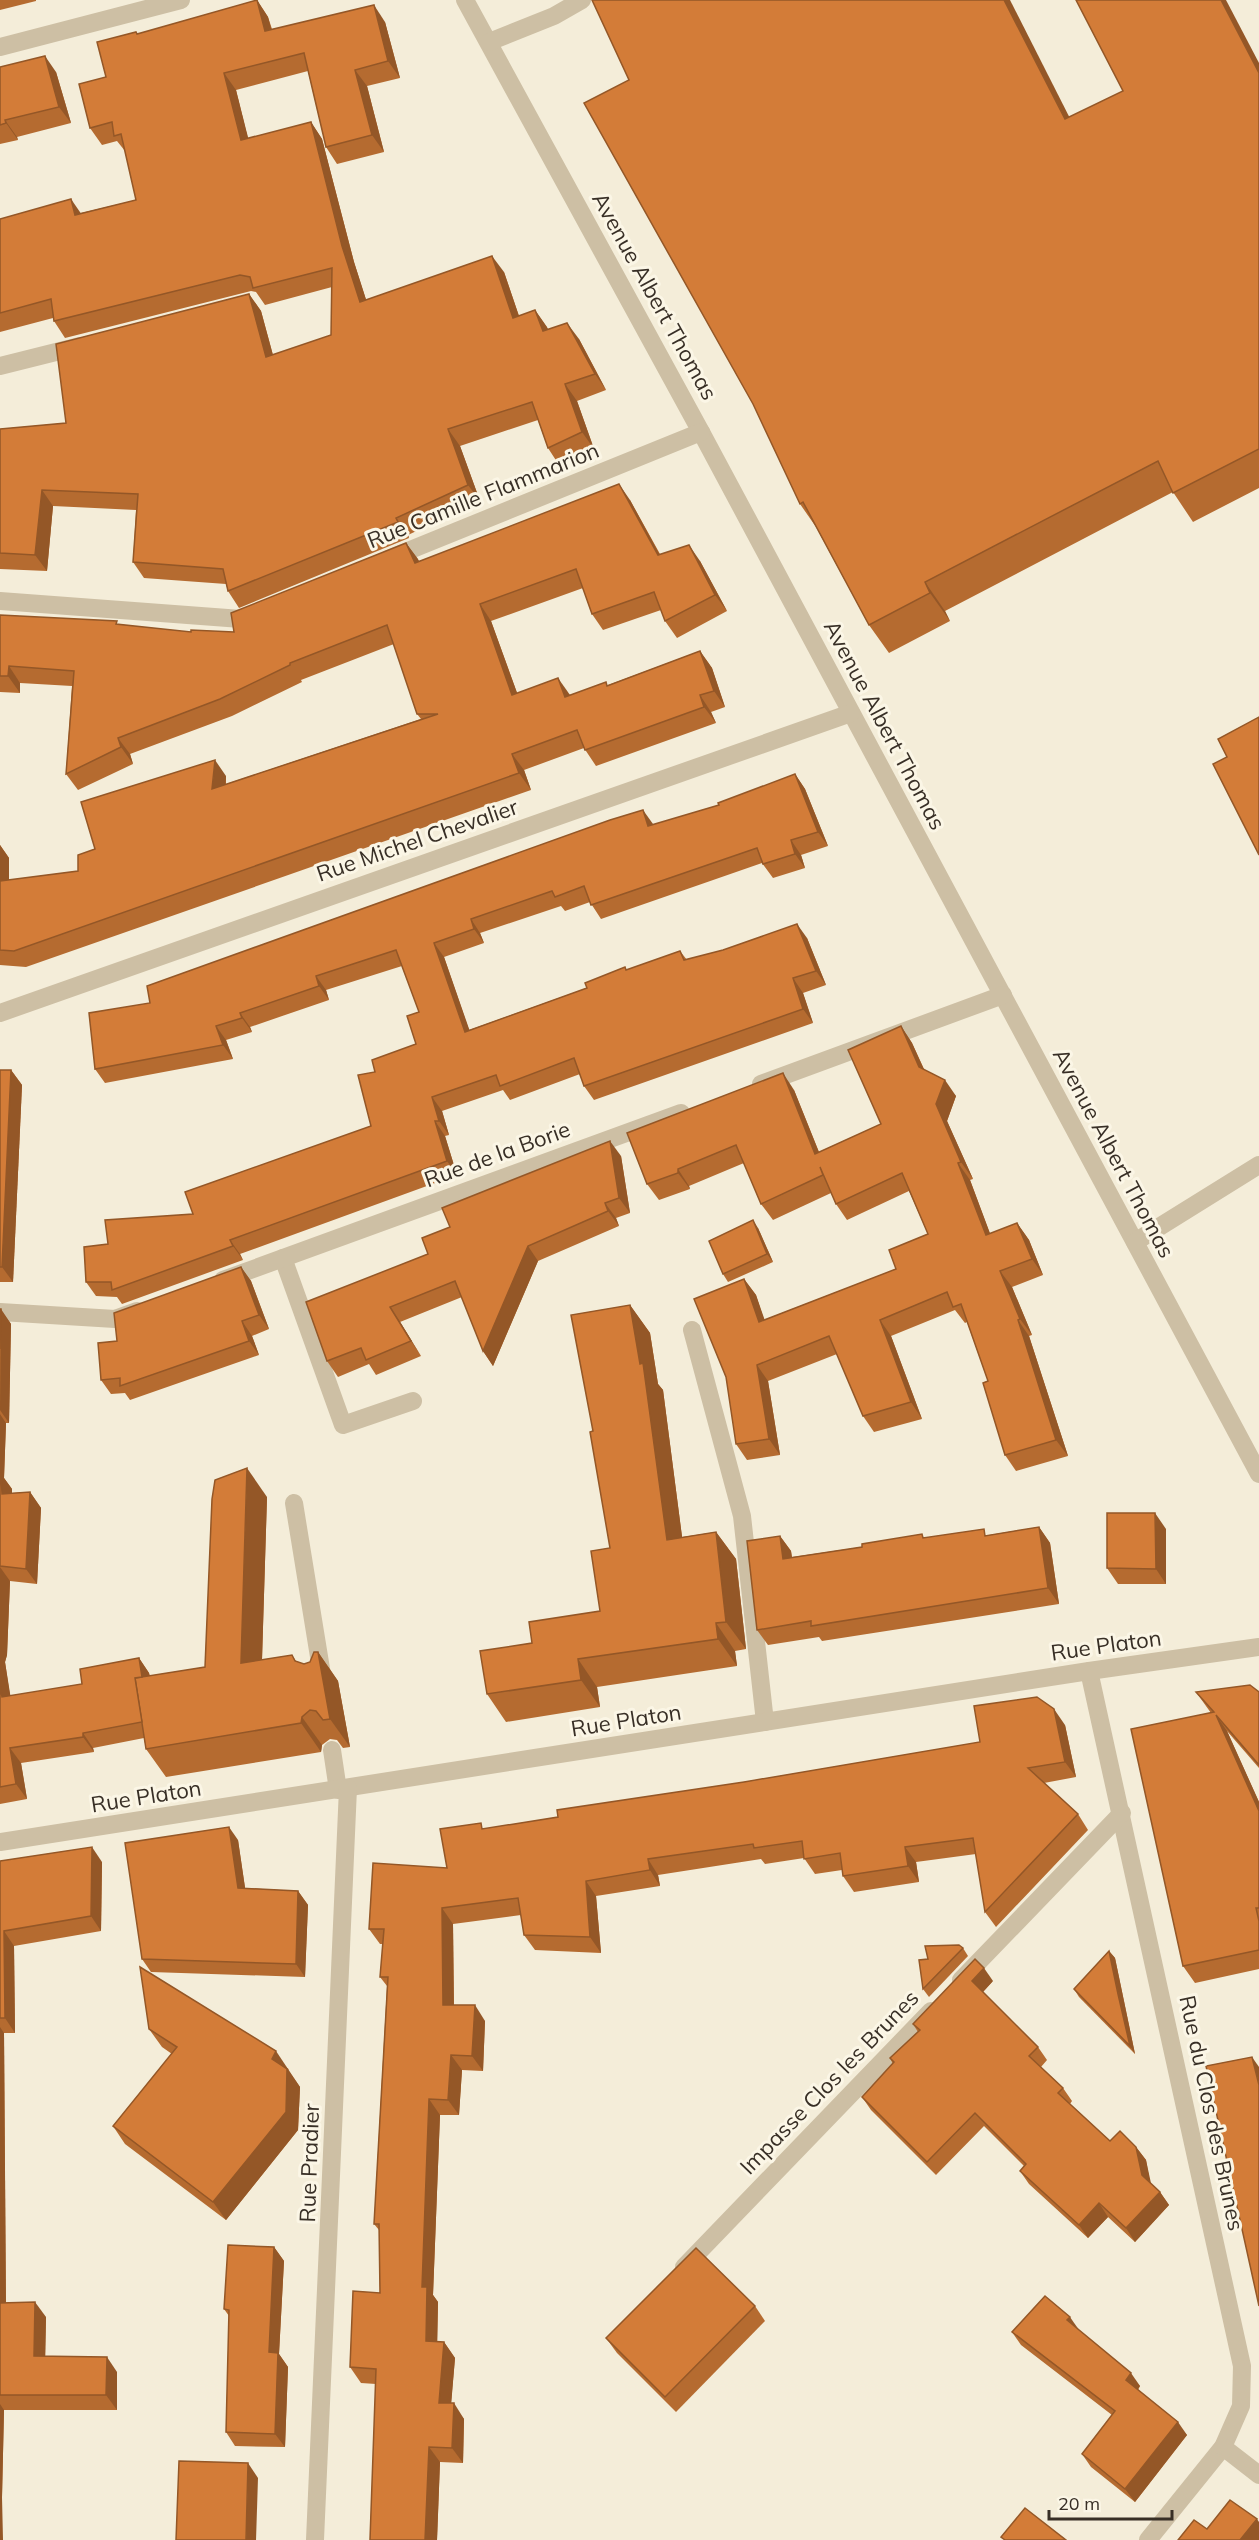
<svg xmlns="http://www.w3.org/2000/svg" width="1259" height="2540" font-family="Mulish,sans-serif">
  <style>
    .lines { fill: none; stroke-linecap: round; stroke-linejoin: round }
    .minor { stroke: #cdbfa4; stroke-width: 18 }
    .wall { fill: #b56b30 }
    .shaded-wall { fill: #945727 }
    .building { fill: #d37c38; stroke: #945727; stroke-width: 1.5 }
    .labels { text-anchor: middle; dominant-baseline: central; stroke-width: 6; stroke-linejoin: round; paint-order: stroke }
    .street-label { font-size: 22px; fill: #382f26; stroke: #fbf6e6 }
  </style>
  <rect width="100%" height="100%" fill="#f4edd9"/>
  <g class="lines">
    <g class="minor">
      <polyline points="465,0 701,432 1259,1474"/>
      <polyline points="489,42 554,16 582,0"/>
      <polyline points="0,47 181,0"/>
      <polyline points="0,366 80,346"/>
      <polyline points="388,559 701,432"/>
      <polyline points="0,601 241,619 254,614"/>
      <polyline points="0,1013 851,713"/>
      <polyline points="761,1084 1003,995"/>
      <polyline points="1135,1242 1259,1165"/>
      <polyline points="283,1258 343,1425 413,1401"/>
      <polyline points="223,1280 681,1113"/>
      <polyline points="0,1312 115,1319 137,1311"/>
      <polyline points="692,1330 742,1516 765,1722"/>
      <polyline points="294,1503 322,1675"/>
      <polyline points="1089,1671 1242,2366 1241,2406 1223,2447 1148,2540"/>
      <polyline points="332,1750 338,1790"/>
      <polyline points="0,1842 1089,1671 1259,1647"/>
      <polyline points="961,1980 1122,1813"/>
      <polyline points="684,2267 931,2011"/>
      <polyline points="1223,2447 1259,2475"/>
      <polyline points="315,2540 348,1788"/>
    </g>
  </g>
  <g class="wall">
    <polygon points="0,0 36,0 36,1 0,10"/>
    <polygon points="257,0 268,17 272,29 385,22 400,78 367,86 384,152 337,164 326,147 308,71 236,90 248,139 311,122 322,139 354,262 366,300 504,272 519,316 535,310 548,329 579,339 606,390 577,401 594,449 559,465 548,448 538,420 460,446 480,501 408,535 409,538 239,608 228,591 226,584 144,578 133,562 136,510 53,506 47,571 0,569 0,429 66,423 249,294 261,311 273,355 331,335 332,287 265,305 256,292 251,291 65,338 54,321 53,318 0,332 0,219 81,213 136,200 125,151 117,141 102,145 90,128 106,77 136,32 138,34"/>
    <polygon points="1259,63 1259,488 1193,522 1173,492 945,611 950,621 889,653 869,625 816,527 800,504 629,80 1070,117"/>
    <polygon points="0,67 56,72 71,123 17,137 18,140 0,144"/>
    <polygon points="630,500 660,554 700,561 727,611 677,638 665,621 661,610 603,630 592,614 583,588 491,621 517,693 570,695 608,685 700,651 712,668 725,707 711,712 716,723 596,766 584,748 524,770 531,790 26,967 0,965 0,845 9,858 9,880 78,871 95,849 226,776 226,784 421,719 417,714 394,644 301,680 302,682 232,716 130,754 133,764 78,790 66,774 72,686 20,683 20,693 0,692 0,615 119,625 191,632 234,632 406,543 419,561"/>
    <polygon points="795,774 805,789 828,846 801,855 805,868 773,878 762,863 601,919 590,902 565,911 561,906 480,933 484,943 444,957 469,1030 587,988 627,970 680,951 687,960 807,938 826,985 803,993 813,1023 594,1100 584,1086 580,1074 510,1100 503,1090 442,1111 449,1135 445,1136 457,1175 240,1254 243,1260 122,1304 117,1297 96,1296 86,1282 108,1244 193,1214 371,1126 375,1072 416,1044 419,1012 402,966 326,990 329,1000 250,1027 252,1032 226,1040 233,1059 105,1083 95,1069 150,1003 653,825 719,805"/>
    <polygon points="901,1026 912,1043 924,1069 956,1096 947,1121 973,1179 970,1180 990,1234 1017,1223 1029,1240 1043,1275 1012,1287 1032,1335 1029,1336 1068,1456 1016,1471 1005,1455 988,1381 967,1322 965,1323 955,1310 891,1336 922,1419 874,1432 863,1416 837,1354 768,1381 780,1455 747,1460 736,1444 744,1279 756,1295 764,1320 896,1269 928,1234 909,1191 847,1220 836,1204 831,1193 773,1220 761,1204 744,1163 689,1186 690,1189 659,1200 647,1184 794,1090 819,1152 881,1124"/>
    <polygon points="0,1070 11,1070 22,1085 13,1282 0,1282"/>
    <polygon points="621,1156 630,1213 616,1218 619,1226 538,1261 493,1366 483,1351 462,1297 400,1322 421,1356 376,1375 369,1364 338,1377 327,1361 428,1254 450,1227"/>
    <polygon points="758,1228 773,1262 728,1282 723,1274"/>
    <polygon points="241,1267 251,1281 269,1329 252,1336 259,1355 130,1400 125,1393 111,1394 101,1380 117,1341"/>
    <polygon points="630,1305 650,1333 658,1384 663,1390 682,1537 716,1532 736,1559 746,1649 735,1651 737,1666 597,1687 600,1707 506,1722 487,1694 532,1643 600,1611 610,1548 593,1431"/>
    <polygon points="0,1309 11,1324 9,1423 6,1423 4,1478 12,1489 12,1493 30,1492 41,1508 37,1584 10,1581 7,1655 5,1662 10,1696 82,1684 139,1658 149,1673 150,1676 205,1667 267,1497 262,1660 292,1655 296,1661 304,1664 310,1662 318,1652 338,1681 350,1747 343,1748 337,1740 330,1739 322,1745 321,1752 166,1777 146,1749 144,1738 93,1748 94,1752 21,1763 27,1799 0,1804"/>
    <polygon points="1039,1527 1050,1543 1059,1604 822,1641 819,1637 768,1645 757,1630 780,1536 791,1551 792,1557 924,1538 989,1535"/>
    <polygon points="1166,1529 1166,1584 1118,1584 1107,1568"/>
    <polygon points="1196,1692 1259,1692 1259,1768 1227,1731 1259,1802 1259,1969 1195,1983 1183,1966 1211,1713"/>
    <polygon points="1065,1725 1076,1777 1044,1783 1078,1814 1088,1830 996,1927 985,1912 976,1854 916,1862 919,1882 854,1892 843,1876 842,1870 815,1874 804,1858 765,1864 761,1859 658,1875 660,1886 596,1896 601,1953 535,1950 524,1935 521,1915 453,1924 454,2005 485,2021 483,2071 462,2070 459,2115 440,2115 433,2295 438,2302 437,2342 444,2342 455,2358 451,2403 464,2419 463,2463 440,2462 437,2540 370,2540 376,2384 361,2383 350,2367 380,2293 379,2230 374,2224 387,1986 380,1977 383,1944 380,1944 369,1929 447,1868 485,1829 558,1817 744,1782 980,1742"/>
    <polygon points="238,1840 245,1888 298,1891 308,1905 305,1977 151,1972 142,1959"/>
    <polygon points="0,1861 102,1862 101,1931 14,1946 15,2033 4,2033 6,2303 46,2317 45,2356 117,2372 117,2410 4,2410 2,2497 0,2540"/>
    <polygon points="963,1948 968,1956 929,1997 923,1989 928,1959"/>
    <polygon points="1109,1951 1115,1958 1135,2054 1079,1997 1074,1989"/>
    <polygon points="993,1981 983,1992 1038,2047 1047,2060 1041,2067 1063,2088 1072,2101 1070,2104 1110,2141 1136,2147 1146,2160 1150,2183 1160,2192 1169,2205 1135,2242 1108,2217 1088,2238 1029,2184 1020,2171 1024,2166 984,2126 936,2175 871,2110 862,2097 893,2064 890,2058 918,2032 913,2024"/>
    <polygon points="149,2029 289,2069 288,2070 300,2087 298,2130 226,2220 125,2144 113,2126 172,2054 162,2047"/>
    <polygon points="274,2247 284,2261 279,2354 288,2367 285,2447 235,2446 226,2432 229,2316 224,2309"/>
    <polygon points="755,2306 765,2321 676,2412 617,2353 606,2338"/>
    <polygon points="1079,2330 1140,2386 1138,2390 1187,2435 1135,2502 1091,2467 1082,2454 1112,2415 1021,2345 1012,2332"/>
  </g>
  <g class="shaded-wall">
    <polygon points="257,0 268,17 276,47 265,31"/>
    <polygon points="1004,0 1010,0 1085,148 1065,119"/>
    <polygon points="1221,0 1226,0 1259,63 1259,73"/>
    <polygon points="374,5 385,22 400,78 388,61"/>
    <polygon points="45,56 56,72 71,123 59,107"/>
    <polygon points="355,70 367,86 384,152 372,135"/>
    <polygon points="224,73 236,90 253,157 241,140"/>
    <polygon points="5,120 17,137 18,140 6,123"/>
    <polygon points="311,122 322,139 354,262 372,318 360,302 342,246"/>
    <polygon points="71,199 82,215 75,215"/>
    <polygon points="492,256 504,272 525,334 513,318"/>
    <polygon points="249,294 261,311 278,374 266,357"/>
    <polygon points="535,310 547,327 554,347 543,331"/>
    <polygon points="567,323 579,339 606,390 595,374"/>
    <polygon points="565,384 577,401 594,449 582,432"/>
    <polygon points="448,429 460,446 480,501 468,485"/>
    <polygon points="619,484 630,500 669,572 658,555"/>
    <polygon points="42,490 53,506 47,571 35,555"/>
    <polygon points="396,518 408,535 409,538 398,522"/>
    <polygon points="406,543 418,559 426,579 415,563"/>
    <polygon points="689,545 700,561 727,611 715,595"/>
    <polygon points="925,582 945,611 950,621 930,593"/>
    <polygon points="480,604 491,621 524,712 512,695"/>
    <polygon points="700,651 712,668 725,707 714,691"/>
    <polygon points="9,666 20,683 20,693 8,676"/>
    <polygon points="558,678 570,695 577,713 565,697"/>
    <polygon points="700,695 711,712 716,723 704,707"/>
    <polygon points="118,738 130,754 133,764 121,747"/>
    <polygon points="512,754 524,770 531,790 519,773"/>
    <polygon points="215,760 226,776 224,805 212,789"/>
    <polygon points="795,774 805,789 828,846 818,832"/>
    <polygon points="643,810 653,824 658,840 648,826"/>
    <polygon points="791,840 801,855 805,868 795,854"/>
    <polygon points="0,845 9,858 9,898 0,886"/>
    <polygon points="471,919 480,933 484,943 474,929"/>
    <polygon points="797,924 807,938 826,985 816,971"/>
    <polygon points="434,943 444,957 475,1046 465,1032"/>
    <polygon points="316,976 326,990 329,1000 319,986"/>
    <polygon points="793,978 803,993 813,1023 803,1009"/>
    <polygon points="240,1013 250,1027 252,1032 242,1018"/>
    <polygon points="216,1026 226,1040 233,1059 223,1045"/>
    <polygon points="901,1026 912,1043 930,1083 919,1067"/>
    <polygon points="11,1070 22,1085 13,1282 2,1267"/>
    <polygon points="783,1073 794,1090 826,1170 815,1154"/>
    <polygon points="945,1080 956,1096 947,1121 973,1179 961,1162 936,1104"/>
    <polygon points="432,1097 442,1111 449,1135 439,1121"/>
    <polygon points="435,1121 445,1136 457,1175 447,1161"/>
    <polygon points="610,1141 621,1156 630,1213 619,1198"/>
    <polygon points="958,1163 970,1180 997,1252 986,1235"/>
    <polygon points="678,1169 689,1186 690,1189 678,1173"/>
    <polygon points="605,1203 616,1218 619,1226 608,1211"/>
    <polygon points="753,1220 758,1228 773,1262 767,1254"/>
    <polygon points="1017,1223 1029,1240 1043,1275 1032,1259"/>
    <polygon points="230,1240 240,1254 243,1260 233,1246"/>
    <polygon points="528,1246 538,1261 493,1366 483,1351"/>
    <polygon points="241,1267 251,1281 269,1329 259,1315"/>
    <polygon points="1000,1271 1012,1287 1032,1335 1020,1319"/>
    <polygon points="744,1279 756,1295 771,1338 759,1322"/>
    <polygon points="630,1305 650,1333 658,1384 663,1390 686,1567 667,1540"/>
    <polygon points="390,1307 400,1322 421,1356 411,1341"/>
    <polygon points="1,1309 11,1324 9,1423 0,1410"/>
    <polygon points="880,1320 891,1336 922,1419 911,1402"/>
    <polygon points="1018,1320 1029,1336 1068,1456 1056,1440"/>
    <polygon points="242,1321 252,1336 259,1355 249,1341"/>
    <polygon points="757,1365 768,1381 780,1455 769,1439"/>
    <polygon points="0,1414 6,1423 4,1478 12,1489 12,1509 2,1494 0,1483"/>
    <polygon points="247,1468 267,1497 261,1692 241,1663"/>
    <polygon points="30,1492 41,1508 37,1584 26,1569"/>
    <polygon points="1155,1513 1166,1529 1166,1584 1156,1569"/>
    <polygon points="1039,1527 1050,1543 1059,1604 1048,1588"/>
    <polygon points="716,1532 736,1559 746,1649 726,1622"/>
    <polygon points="780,1536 791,1551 794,1574 783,1559"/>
    <polygon points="0,1567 10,1581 7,1655 5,1662 13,1712 2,1697 0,1685"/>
    <polygon points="716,1623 735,1651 737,1666 718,1639"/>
    <polygon points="318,1652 338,1681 350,1747 330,1719"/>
    <polygon points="139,1658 149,1673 159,1736 148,1721"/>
    <polygon points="578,1659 597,1687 600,1707 581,1680"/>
    <polygon points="1054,1709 1065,1725 1076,1777 1065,1762"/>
    <polygon points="1216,1715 1227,1731 1259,1802 1259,1811"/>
    <polygon points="302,1717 322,1745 321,1752 301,1723"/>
    <polygon points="83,1733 93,1748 94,1752 83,1737"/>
    <polygon points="10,1748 21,1763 27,1799 16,1784"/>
    <polygon points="229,1827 238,1840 247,1901 238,1888"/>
    <polygon points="92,1847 102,1862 101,1931 91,1916"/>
    <polygon points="905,1847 916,1862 919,1882 908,1866"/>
    <polygon points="648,1859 658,1875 660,1886 650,1870"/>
    <polygon points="586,1881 596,1896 601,1953 590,1937"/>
    <polygon points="298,1891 308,1905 305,1977 296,1964"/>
    <polygon points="442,1908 453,1924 454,2020 443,2005"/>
    <polygon points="4,1931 14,1946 15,2033 5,2018"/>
    <polygon points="1109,1951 1115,1958 1135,2054 1130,2046"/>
    <polygon points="984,1968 993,1981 981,1994 972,1981"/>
    <polygon points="475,2005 485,2021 483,2071 472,2056"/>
    <polygon points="0,2027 4,2033 6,2318 0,2309"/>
    <polygon points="276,2051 300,2087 298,2130 226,2220 213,2202 272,2059"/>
    <polygon points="451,2055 462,2070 459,2115 448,2100"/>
    <polygon points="1252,2057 1259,2067 1259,2085"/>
    <polygon points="429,2099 440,2115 433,2295 438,2302 437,2357 426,2341 422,2287"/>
    <polygon points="1136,2147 1146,2160 1152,2188 1142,2175"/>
    <polygon points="1160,2192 1169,2205 1135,2242 1126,2228"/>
    <polygon points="1099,2203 1108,2217 1088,2238 1079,2225"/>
    <polygon points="274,2247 284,2261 279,2354 288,2367 285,2447 275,2434 269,2352"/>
    <polygon points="35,2302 46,2317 45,2371 34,2356"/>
    <polygon points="1070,2317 1079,2330 1067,2320"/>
    <polygon points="444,2342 455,2358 450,2418 439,2403"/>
    <polygon points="107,2357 117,2372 117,2410 106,2395"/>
    <polygon points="1131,2373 1140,2386 1135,2393 1126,2380"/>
    <polygon points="454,2403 464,2419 463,2463 452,2448"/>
    <polygon points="0,2404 4,2410 2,2497 3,2540 0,2540"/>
    <polygon points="1178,2422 1187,2435 1135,2502 1125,2489"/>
    <polygon points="429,2447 440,2462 437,2540 425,2540"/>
    <polygon points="248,2463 258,2478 256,2540 246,2540"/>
    <polygon points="1257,2519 1259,2522 1259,2540 1240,2540"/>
  </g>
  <g class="building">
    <polygon points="257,0 265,31 374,5 388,61 355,70 372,135 326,147 304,53 224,73 241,140 311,122 342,246 360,302 492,256 513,318 535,310 543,331 567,323 595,374 565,384 582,432 548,448 532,402 448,429 468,485 396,518 398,522 228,591 223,569 133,562 138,494 42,490 35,555 0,553 0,429 66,423 56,344 249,294 266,357 331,335 332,268 253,288 250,277 240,275 54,321 51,299 0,313 0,219 71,199 75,215 136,200 121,134 114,136 112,122 90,128 79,84 106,77 97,42 136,32 137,34"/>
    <polygon points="592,0 1004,0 1065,119 1123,91 1076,0 1221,0 1259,73 1259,449 1173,493 1158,461 925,582 930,593 869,625 803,502 800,504 753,404 584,103 629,80"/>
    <polygon points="45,56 59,107 5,120 6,123 0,125 0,67"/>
    <polygon points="619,484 658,555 689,545 715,595 665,621 654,592 592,614 576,569 480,604 512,695 558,678 565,697 606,682 607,686 700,651 714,691 700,695 704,707 585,750 577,730 512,754 519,773 14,951 0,950 0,881 78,871 78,855 95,849 81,802 215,760 212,789 438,714 417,714 387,625 290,663 290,665 220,699 118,738 121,747 66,774 74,671 9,666 8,676 0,676 0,615 117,621 116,624 191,632 191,630 234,632 231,613 406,543 415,563"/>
    <polygon points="1259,717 1259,855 1213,764 1227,757 1218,739"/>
    <polygon points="795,774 818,832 791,840 795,854 763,864 757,848 591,905 584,886 555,897 552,891 471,919 474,929 434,943 465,1032 587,988 585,983 625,967 626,970 680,951 684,960 723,950 797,924 816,971 793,978 803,1009 584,1086 574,1058 500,1086 496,1075 432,1097 439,1121 435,1121 447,1161 230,1240 233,1246 112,1290 111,1282 86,1282 84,1247 108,1244 105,1220 193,1214 185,1192 371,1126 358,1075 375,1072 372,1060 416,1044 407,1016 419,1012 396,950 316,976 319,986 240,1013 242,1018 216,1026 223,1045 95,1069 89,1013 150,1003 147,986 610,820 643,810 648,826 719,805 718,803"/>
    <polygon points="901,1026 919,1067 945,1080 936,1104 961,1162 958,1163 986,1235 1017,1223 1032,1259 1000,1271 1020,1319 1018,1320 1056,1440 1005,1455 983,1383 988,1381 961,1304 953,1307 947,1292 880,1320 911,1402 863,1416 829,1336 757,1365 769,1439 736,1444 726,1377 694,1299 744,1279 759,1322 896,1269 889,1250 928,1234 902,1173 836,1204 820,1167 823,1175 761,1204 736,1145 678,1169 678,1173 647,1184 627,1133 783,1073 815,1154 881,1124 848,1050"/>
    <polygon points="0,1070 11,1070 2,1267 0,1267"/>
    <polygon points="610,1141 619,1198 605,1203 608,1211 528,1246 483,1351 455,1281 390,1307 411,1341 366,1360 361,1348 327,1361 306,1302 428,1254 422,1238 450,1227 442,1208"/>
    <polygon points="753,1220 767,1254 723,1274 709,1241"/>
    <polygon points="241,1267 259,1315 242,1321 249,1341 120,1386 120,1378 101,1380 98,1343 117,1341 114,1313"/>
    <polygon points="630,1305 640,1364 643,1363 667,1540 716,1532 726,1622 716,1623 718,1639 578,1659 581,1680 487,1694 480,1651 532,1643 529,1622 600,1611 591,1551 610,1548 590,1432 593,1431 571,1315"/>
    <polygon points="0,1309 1,1309 0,1349"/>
    <polygon points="247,1468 241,1663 292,1655 295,1661 304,1664 310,1662 314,1652 318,1652 330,1719 323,1720 316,1711 310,1710 302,1717 301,1723 146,1749 135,1678 205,1667 212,1499 215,1480"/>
    <polygon points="0,1473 1,1473 2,1494 30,1492 26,1569 0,1566"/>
    <polygon points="1107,1513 1155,1513 1156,1569 1107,1568"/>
    <polygon points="1039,1527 1048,1588 811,1626 811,1621 757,1630 747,1541 780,1536 783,1559 862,1547 862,1544 922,1534 923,1538 984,1529 985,1536"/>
    <polygon points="139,1658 142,1677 135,1678 142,1722 83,1733 83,1737 10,1748 16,1784 0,1787 0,1685 2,1697 82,1684 80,1669"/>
    <polygon points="1250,1685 1259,1692 1259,1765 1216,1715 1259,1811 1259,1908 1256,1908 1259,1921 1259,1950 1183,1966 1131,1729 1214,1712 1196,1692"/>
    <polygon points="1037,1697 1054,1709 1065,1762 1028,1768 1078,1814 985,1912 973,1838 905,1847 908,1866 843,1876 840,1853 804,1859 802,1841 754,1848 753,1844 648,1859 650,1870 586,1881 590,1937 524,1935 518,1898 442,1908 443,2005 475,2005 472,2056 451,2055 448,2100 429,2099 422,2287 427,2287 426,2341 444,2342 439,2403 454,2403 452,2448 429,2447 425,2540 370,2540 376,2369 350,2367 353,2291 380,2293 379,2224 374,2224 388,1977 380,1977 384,1929 369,1929 373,1863 447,1868 440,1829 481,1823 482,1829 558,1817 557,1810 744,1782 980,1742 974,1706"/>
    <polygon points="229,1827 238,1888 298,1891 296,1964 142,1959 125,1843"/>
    <polygon points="92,1847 91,1916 4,1931 5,2018 0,2018 0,1861"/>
    <polygon points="959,1945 963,1948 923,1989 919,1960 928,1959 925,1946"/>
    <polygon points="1109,1951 1118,1994 1130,2046 1074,1989"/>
    <polygon points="975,1959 984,1968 972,1981 1038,2047 1029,2056 1063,2088 1058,2093 1110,2141 1120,2131 1136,2147 1142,2175 1160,2192 1126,2228 1099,2203 1079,2225 1020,2171 1026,2164 975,2113 927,2162 862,2097 894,2062 890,2058 920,2030 913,2024"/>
    <polygon points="140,1967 276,2051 272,2059 287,2069 286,2112 213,2202 113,2126 177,2047 149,2029"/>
    <polygon points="1252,2057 1259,2085 1259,2306 1206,2066"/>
    <polygon points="228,2245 274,2247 269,2352 278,2353 275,2434 226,2432 229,2310 224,2309"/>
    <polygon points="696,2248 755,2306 665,2397 606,2338"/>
    <polygon points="1045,2296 1070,2317 1067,2320 1131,2373 1126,2380 1178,2422 1125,2489 1082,2454 1115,2411 1012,2332"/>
    <polygon points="35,2302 34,2356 107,2357 106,2395 0,2395 0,2303"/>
    <polygon points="179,2461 248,2463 246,2540 176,2540"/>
    <polygon points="1230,2500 1257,2519 1240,2540 1178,2540 1194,2520 1207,2529"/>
    <polygon points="1025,2508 1066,2540 1005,2540 1001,2537"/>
  </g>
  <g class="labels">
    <g class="street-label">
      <text transform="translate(655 296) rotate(61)">Avenue Albert Thomas</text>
      <text transform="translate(483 495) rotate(-22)">Rue Camille Flammarion</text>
      <text transform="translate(885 725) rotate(62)">Avenue Albert Thomas</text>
      <text transform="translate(417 840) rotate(-19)">Rue Michel Chevalier</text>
      <text transform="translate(1114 1153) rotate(62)">Avenue Albert Thomas</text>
      <text transform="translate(497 1154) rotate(-20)">Rue de la Borie</text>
      <text transform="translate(1106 1645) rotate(-8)">Rue Platon</text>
      <text transform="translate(626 1720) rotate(-9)">Rue Platon</text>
      <text transform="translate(146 1796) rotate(-9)">Rue Platon</text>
      <text transform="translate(829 2082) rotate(-46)">Impasse Clos les Brunes</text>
      <text transform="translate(1212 2113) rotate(78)">Rue du Clos des Brunes</text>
      <text transform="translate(309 2163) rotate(-88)">Rue Pradier</text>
    </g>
  </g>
  <path d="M1049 2510v9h123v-9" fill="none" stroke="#382f26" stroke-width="3"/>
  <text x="1058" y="2510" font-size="18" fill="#382f26" stroke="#fbf6e6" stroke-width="4.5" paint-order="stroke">20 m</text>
</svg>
